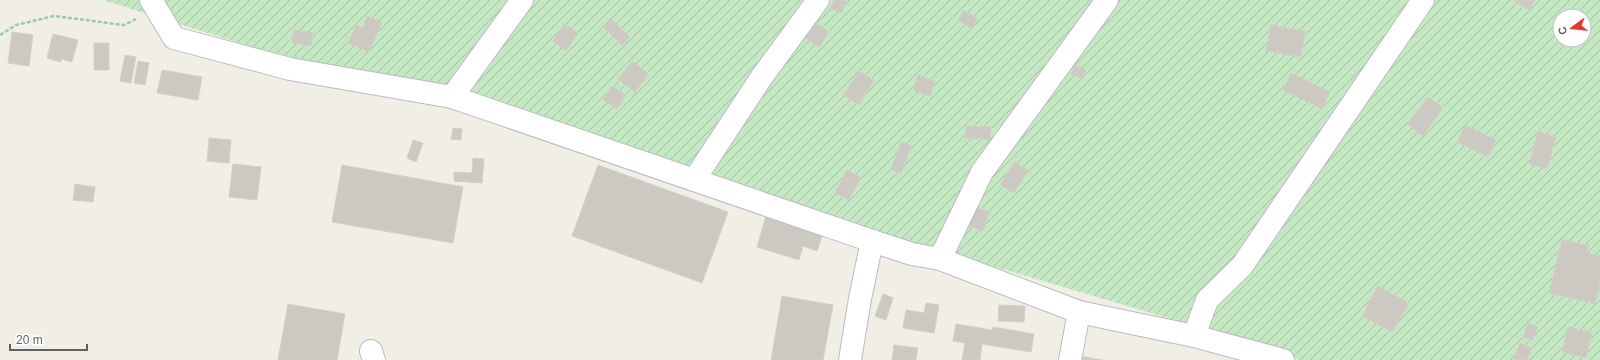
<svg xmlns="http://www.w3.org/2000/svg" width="1600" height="360" font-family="Helvetica,sans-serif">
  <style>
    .garden { fill: url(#garden-furrows); fill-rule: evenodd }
    .building { fill: #ccc9c3; stroke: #d6cfc4 }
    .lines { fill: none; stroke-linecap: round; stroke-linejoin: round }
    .minor-casing { stroke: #b9bcc0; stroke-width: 24 }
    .path { stroke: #9bcaa6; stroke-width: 2.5; stroke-dasharray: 4 2; stroke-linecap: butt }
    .minor { stroke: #fff; stroke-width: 22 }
  </style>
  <defs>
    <pattern id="garden-furrows" width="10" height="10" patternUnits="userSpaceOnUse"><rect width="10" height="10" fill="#c4e9c2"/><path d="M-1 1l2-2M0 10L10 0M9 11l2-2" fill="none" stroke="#a2c0a1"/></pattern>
  </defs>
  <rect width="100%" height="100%" fill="#f1eee6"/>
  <path class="garden" d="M 103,0 L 1600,0 L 1600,360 L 1299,360 L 1212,331 L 860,227 L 528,134 ZM 1560,16 L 1584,16 L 1584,40 L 1560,40 Z"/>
  <g class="building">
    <polygon points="834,0 847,0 841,13 830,8"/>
    <polygon points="1514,0 1535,0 1530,10 1513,1"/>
    <polygon points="964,10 978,19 972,29 958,20"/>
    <polygon points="367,16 382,22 369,52 348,43 356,25 363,28"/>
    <polygon points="612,19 630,37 622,45 604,28"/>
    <polygon points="814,22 829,32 819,47 804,37"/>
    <polygon points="564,24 578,33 566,51 553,41"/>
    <polygon points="1271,25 1305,31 1301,57 1266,51"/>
    <polygon points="294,30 313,33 311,46 292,43"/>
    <polygon points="12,32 33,35 29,66 8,63"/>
    <polygon points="53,34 78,40 72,62 61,59 61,62 47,58"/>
    <rect x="94" y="43" width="15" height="27"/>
    <polygon points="125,55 136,57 131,83 120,81"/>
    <polygon points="138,61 149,63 145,85 134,83"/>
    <polygon points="632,61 649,74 635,92 618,79"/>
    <polygon points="1075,65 1086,70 1083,79 1071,74"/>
    <polygon points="162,70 202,77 198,100 157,93"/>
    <polygon points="859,71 874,80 859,105 843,95"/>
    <polygon points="1291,73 1330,92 1322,109 1283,90"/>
    <polygon points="918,75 935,81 930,96 913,90"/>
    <polygon points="612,86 626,95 617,109 603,100"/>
    <polygon points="1428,97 1443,108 1423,136 1407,124"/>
    <polygon points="1465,125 1496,140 1488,157 1457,142"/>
    <polygon points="966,126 991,127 990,140 965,138"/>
    <polygon points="453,128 462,129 461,140 451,139"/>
    <polygon points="1538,131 1556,137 1547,169 1529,164"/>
    <polygon points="209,138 231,140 229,163 207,161"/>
    <polygon points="413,140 423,143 416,162 407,158"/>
    <polygon points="901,142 912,146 901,173 891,169"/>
    <polygon points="473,158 484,159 482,183 454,181 454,172 472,173"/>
    <polygon points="1015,162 1028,171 1014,193 1000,184"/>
    <polygon points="233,164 261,167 257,200 229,197"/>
    <polygon points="342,165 463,187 453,243 332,222"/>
    <polygon points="598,165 728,212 702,283 572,236"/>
    <polygon points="847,170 861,177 849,200 835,193"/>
    <polygon points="75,184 95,187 93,202 73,200"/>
    <polygon points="972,206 990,212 983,231 966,225"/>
    <polygon points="766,216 823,233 817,251 803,246 799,260 757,247"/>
    <polygon points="1562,239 1589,246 1587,252 1600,256 1600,284 1595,304 1549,293"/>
    <polygon points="1378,286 1409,303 1392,332 1362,316"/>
    <polygon points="883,294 893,298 886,320 875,316"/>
    <polygon points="782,296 833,305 823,360 771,360"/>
    <polygon points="926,303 939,305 934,333 903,328 906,310 924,313"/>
    <polygon points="288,304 345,314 337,360 278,360"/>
    <polygon points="999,305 1025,306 1024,322 998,321"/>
    <polygon points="1528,323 1538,327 1533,340 1523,337"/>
    <polygon points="956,324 992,330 993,327 1034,334 1031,352 982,344 980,360 962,360 965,343 953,341"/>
    <polygon points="1568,327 1592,333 1586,358 1562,352"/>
    <polygon points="1520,343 1532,348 1527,360 1513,360"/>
    <polygon points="894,345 918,348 916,360 892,360"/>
    <polygon points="1080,356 1102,360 1079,360"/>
  </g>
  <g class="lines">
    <defs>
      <g id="minor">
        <polyline points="151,0 174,38 290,69 452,97 872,241 860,299 850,360"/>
        <polyline points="452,97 522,0"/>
        <polyline points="694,180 761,78 818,0"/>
        <polyline points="872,241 912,254 940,259 982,172 1107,0"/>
        <polyline points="940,259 1079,312 1194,336 1283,360"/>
        <polyline points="1194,336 1207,300 1242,266 1423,0"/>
        <polyline points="371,351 374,360"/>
        <polyline points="1070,360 1079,312"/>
      </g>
    </defs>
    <use href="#minor" class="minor-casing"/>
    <polyline class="path" points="0,35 16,25 54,16 124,25 136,19"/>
    <use href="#minor" class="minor"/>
  </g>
  <g transform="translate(1572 28) rotate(255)"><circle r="19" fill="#ffffff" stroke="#bfc0c2"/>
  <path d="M0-3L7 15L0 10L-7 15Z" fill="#f1322c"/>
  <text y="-6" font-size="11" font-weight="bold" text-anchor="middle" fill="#5e6267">С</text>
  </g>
  <path d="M10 344v6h77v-6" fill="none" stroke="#5e6267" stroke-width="2"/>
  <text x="16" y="344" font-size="12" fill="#5e6267" stroke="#ffffff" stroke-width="3" paint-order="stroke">20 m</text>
</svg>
